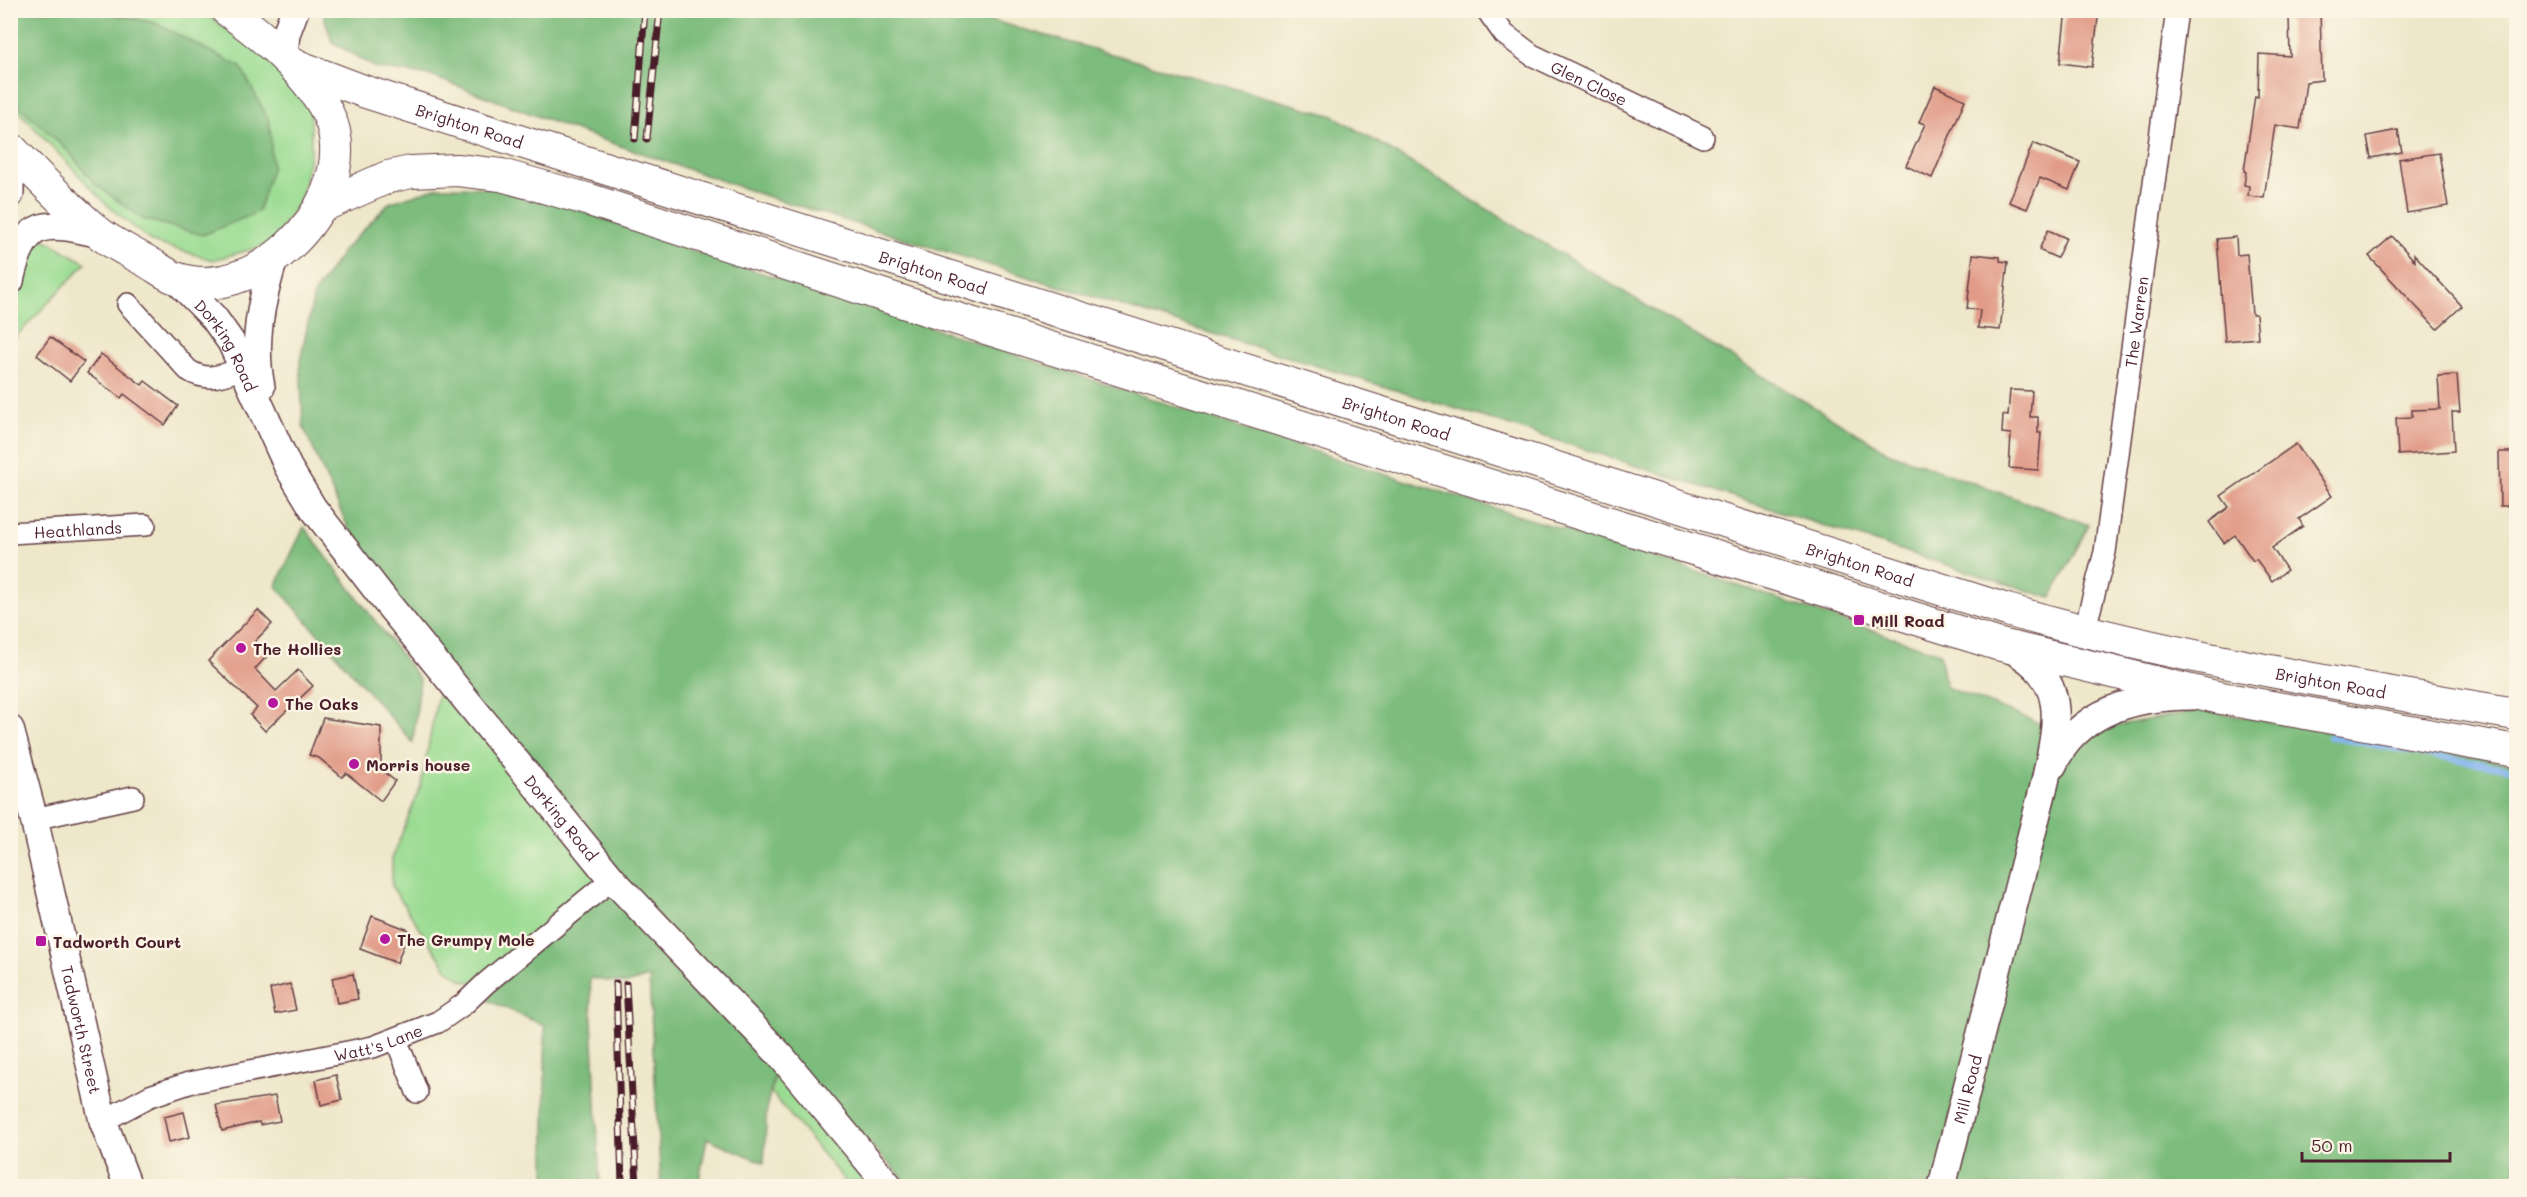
<svg xmlns="http://www.w3.org/2000/svg" width="2527" height="1197" font-family="Mali,sans-serif">
  <style>
    .green { fill: #9adc92; stroke: #727e5e; stroke-width: 1.5 }
    .forest { fill: #7bbc7c; stroke: #626e54; stroke-width: 1.5 }
    .lines { fill: none; stroke-linecap: round; stroke-linejoin: round }
    .stream { stroke: #85b6f1; stroke-width: 6 }
    .building { fill: #e19b88 }
    .minor-casing { stroke: #633d43; stroke-width: 24 }
    .major-casing { stroke: #633d43; stroke-width: 30 }
    .highway-casing { stroke: #633d43; stroke-width: 34 }
    .minor { stroke: #fff; stroke-width: 21 }
    .major { stroke: #fff; stroke-width: 27 }
    .highway { stroke: #fff; stroke-width: 32 }
    .rail-casing { stroke: #4a1f2b; stroke-width: 7 }
    .rail { stroke: #fcf5e5; stroke-width: 4.5; stroke-dasharray: 14; stroke-linecap: butt }
    .poi-dot { fill: #b5179e; stroke: #fcf5e5; stroke-width: 2 }
    .labels { text-anchor: middle; dominant-baseline: central; stroke-width: 5; stroke-linejoin: round; paint-order: stroke }
    .street-label { font-size: 16px; fill: #4a1f2b; stroke: #fcf5e5 }
    .poi-label { font-size: 16px; font-weight: bold; fill: #4a1f2b; stroke: #fcf5e5; text-anchor: start }
  </style>
  <rect width="100%" height="100%" fill="#fcf5e5"/>
  <filter id="ink" filterUnits="userSpaceOnUse"><feTurbulence type="fractalNoise" baseFrequency=".0167" numOctaves="2"/><feDisplacementMap in="SourceGraphic" scale="12" xChannelSelector="R" yChannelSelector="G"/><feConvolveMatrix kernelMatrix="1 2 1 2 8 2 1 2 1" color-interpolation-filters="sRGB"/></filter>
  <filter id="wash" filterUnits="userSpaceOnUse"><feTurbulence type="fractalNoise" baseFrequency=".008" numOctaves="4" result="noise"/><feDisplacementMap in="SourceGraphic" scale="24" xChannelSelector="R" yChannelSelector="G"/><feGaussianBlur stdDeviation="1.35" result="paint"/><feColorMatrix in="noise" values="0 0 0 0 0 0 0 0 0 0 0 0 0 0 0 0 0 1.4 0 .05"/><feComposite in="paint" operator="in"/></filter>
  <g filter="url(#wash)">
    <rect width="100%" height="100%" fill="#eee7ca"/>
    <g class="green">
      <polygon points="99,11 202,11 269,60 311,112 311,151 301,199 271,244 213,260 152,242 108,206 11,103 11,98 70,153 95,184 155,23"/>
      <polygon points="32,232 86,263 11,342 10,279"/>
      <polygon points="442,672 612,879 475,983 464,981 447,969 392,887 392,859 421,785"/>
      <polygon points="780,1055 889,1186 849,1186 771,1092"/>
    </g>
    <g class="forest">
      <polygon points="322,10 958,11 1334,116 1888,452 2089,525 2051,598 1489,419 766,196 577,131 431,76 376,68 332,42"/>
      <polygon points="15,11 99,11 155,23 241,67 270,123 272,168 258,212 203,235 143,219 95,184 70,153 11,98 11,13"/>
      <polygon points="438,187 520,188 669,243 1381,473 1649,556 1940,653 1946,687 2044,725 2056,758 2114,726 2201,710 2516,764 2516,1186 911,1186 780,1055 767,1105 764,1163 707,1138 698,1186 661,1186 649,977 626,984 590,978 600,1186 545,1186 545,1026 485,999 611,879 442,672 350,532 303,426 300,361 314,294 343,251 389,203"/>
      <polygon points="304,527 420,680 413,743 276,586"/>
    </g>
    <g class="lines">
      <polyline class="stream" points="2329,737 2516,770"/>
    </g>
    <g id="blocks">
      <g class="building">
        <polygon points="2066,10 2099,10 2092,67 2060,63"/>
        <polygon points="2296,10 2320,10 2322,80 2306,82 2300,129 2275,125 2264,198 2248,196 2249,186 2244,185 2246,172 2244,171 2255,96 2258,97 2259,54 2290,56 2289,16 2296,15"/>
        <polygon points="1935,86 1965,100 1932,178 1906,166 1925,124 1919,122"/>
        <polygon points="2398,130 2402,152 2371,158 2367,136"/>
        <polygon points="2033,143 2080,162 2069,190 2040,178 2027,209 2009,202"/>
        <polygon points="2439,153 2448,206 2407,213 2399,159"/>
        <polygon points="2048,230 2066,238 2057,258 2039,250"/>
        <polygon points="2392,236 2415,261 2414,254 2462,306 2437,329 2369,256"/>
        <polygon points="2236,237 2237,255 2247,254 2252,314 2256,314 2258,338 2225,341 2217,239"/>
        <polygon points="1973,254 2000,257 2000,261 2008,262 2000,330 1978,328 1980,310 1967,309"/>
        <polygon points="50,337 84,362 70,381 37,355"/>
        <polygon points="101,354 142,385 145,381 178,406 165,425 124,394 121,398 87,373"/>
        <polygon points="2457,375 2460,412 2452,412 2454,451 2398,455 2396,418 2412,417 2412,410 2440,409 2438,376"/>
        <polygon points="2010,390 2032,391 2030,417 2038,417 2038,433 2041,433 2038,470 2009,468 2011,434 2002,433 2003,415 2008,416"/>
        <polygon points="2296,444 2332,496 2299,519 2303,526 2272,548 2287,570 2272,581 2256,559 2253,561 2235,535 2224,543 2209,522 2229,507 2221,496"/>
        <polygon points="2499,452 2517,452 2517,506 2500,506"/>
        <polygon points="258,610 272,624 255,641 268,655 255,669 276,691 298,670 313,686 265,731 250,715 257,708 208,661"/>
        <polygon points="323,718 381,727 381,770 395,781 381,801 346,773 342,777 319,758 309,755"/>
        <polygon points="372,916 409,930 397,963 360,949"/>
        <polygon points="353,974 358,999 337,1003 332,978"/>
        <polygon points="290,984 296,1010 275,1014 270,989"/>
        <polygon points="336,1075 342,1100 321,1105 316,1080"/>
        <polygon points="275,1096 280,1121 260,1125 259,1122 222,1131 216,1105"/>
        <polygon points="184,1112 190,1137 169,1142 164,1117"/>
      </g>
    </g>
  </g>
  <g filter="url(#ink)">
    <use href="#blocks" fill-opacity="0" stroke="#633d43" stroke-width="1.5"/>
    <g class="lines">
      <defs>
        <g id="minor">
          <path id="s1" d="M 1487,10 L 1504,34 L 1532,55 L 1703,137"/>
          <path d="M 128,304 L 188,370 C 208,383 223,375 244,368"/>
          <path id="s2" d="M 10,533 L 145,525"/>
          <path id="s3" d="M 2084,632 L 2105,552 L 2177,10"/>
          <polyline points="34,819 133,797"/>
          <polyline points="396,1039 417,1092"/>
          <path id="s4" d="M 103,1121 L 150,1096 L 189,1083 L 373,1047 L 438,1022 L 464,1004 L 486,983 L 612,879"/>
        </g>
        <g id="major">
          <polyline points="284,55 286,34 295,10"/>
          <polyline points="10,157 10,194"/>
          <path id="s5" d="M 174,277 L 214,318 L 231,342 L 288,467 L 313,508 L 383,598 L 612,879 L 780,1055 L 889,1186"/>
          <path d="M 10,281 C 24,217 45,221 100,234"/>
          <path d="M 261,387 C 252,343 261,301 274,259"/>
          <path id="s6" d="M 10,729 L 34,819 L 103,1121 L 128,1186"/>
          <path d="M 2053,765 C 2078,710 2138,696 2193,696"/>
          <path id="s7" d="M 1942,1186 L 2045,782 C 2056,728 2071,682 2013,650"/>
        </g>
        <g id="highway">
          <path id="s8" d="M 292,64 L 363,91 L 528,144 L 2007,610 C 2174,658 2345,685 2516,714"/>
          <path d="M 10,148 C 39,177 67,207 99,233 C 113,244 130,252 146,261 C 155,266 164,273 173,277 C 251,308 352,210 334,131 C 323,85 265,37 227,10"/>
          <polyline points="320,207 388,177 411,172 457,170 501,175 590,200 919,307 1997,644 2216,697 2516,751"/>
        </g>
      </defs>
      <use href="#minor" class="minor-casing"/>
      <use href="#major" class="major-casing"/>
      <use href="#highway" class="highway-casing"/>
      <use href="#minor" class="minor"/>
      <use href="#major" class="major"/>
      <use href="#highway" class="highway"/>
      <defs>
        <g id="rail">
          <polyline points="635,139 645,10"/>
          <polyline points="647,139 660,10"/>
          <polyline points="616,983 622,1186"/>
          <polyline points="626,984 637,1186"/>
        </g>
      </defs>
      <use href="#rail" class="rail-casing"/>
      <use href="#rail" class="rail"/>
    </g>
  </g>
  <g class="poi-dot">
    <rect x="1853" y="614" width="12" height="12" rx="3"/>
    <circle cx="241" cy="648" r="6"/>
    <circle cx="273" cy="703" r="6"/>
    <circle cx="354" cy="764" r="6"/>
    <circle cx="385" cy="939" r="6"/>
    <rect x="35" y="935" width="12" height="12" rx="3"/>
  </g>
  <g class="labels">
    <g class="street-label">
      <text stroke="none"><textPath href="#s1" startOffset="128">Glen Close</textPath></text>
      <text stroke="none"><textPath href="#s8" startOffset="188">Brighton Road</textPath></text>
      <text stroke="none"><textPath href="#s8" startOffset="674">Brighton Road</textPath></text>
      <text stroke="none"><textPath href="#s3" startOffset="315">The Warren</textPath></text>
      <text stroke="none"><textPath href="#s5" startOffset="87">Dorking Road</textPath></text>
      <text stroke="none"><textPath href="#s8" startOffset="1160">Brighton Road</textPath></text>
      <text stroke="none"><textPath href="#s2" startOffset="68">Heathlands</textPath></text>
      <text stroke="none"><textPath href="#s8" startOffset="1646">Brighton Road</textPath></text>
      <text stroke="none"><textPath href="#s8" startOffset="2132">Brighton Road</textPath></text>
      <text stroke="none"><textPath href="#s5" startOffset="669">Dorking Road</textPath></text>
      <text stroke="none"><textPath href="#s6" startOffset="309">Tadworth Street</textPath></text>
      <text stroke="none"><textPath href="#s4" startOffset="288">Watt's Lane</textPath></text>
      <text stroke="none"><textPath href="#s7" startOffset="100">Mill Road</textPath></text>
    </g>
    <g class="poi-label">
      <text x="1871" y="620">Mill Road</text>
      <text x="253" y="648">The Hollies</text>
      <text x="285" y="703">The Oaks</text>
      <text x="366" y="764">Morris house</text>
      <text x="397" y="939">The Grumpy Mole</text>
      <text x="53" y="941">Tadworth Court</text>
    </g>
  </g>
  <rect width="2527" height="1197" fill="none" stroke="#fcf5e5" stroke-width="36"/>
  <path d="M2302 1152v9h148v-9" fill="none" stroke="#4a1f2b" stroke-width="3"/>
  <text x="2311" y="1152" font-size="18" fill="#4a1f2b" stroke="#fcf5e5" stroke-width="4.5" paint-order="stroke">50 m</text>
</svg>
